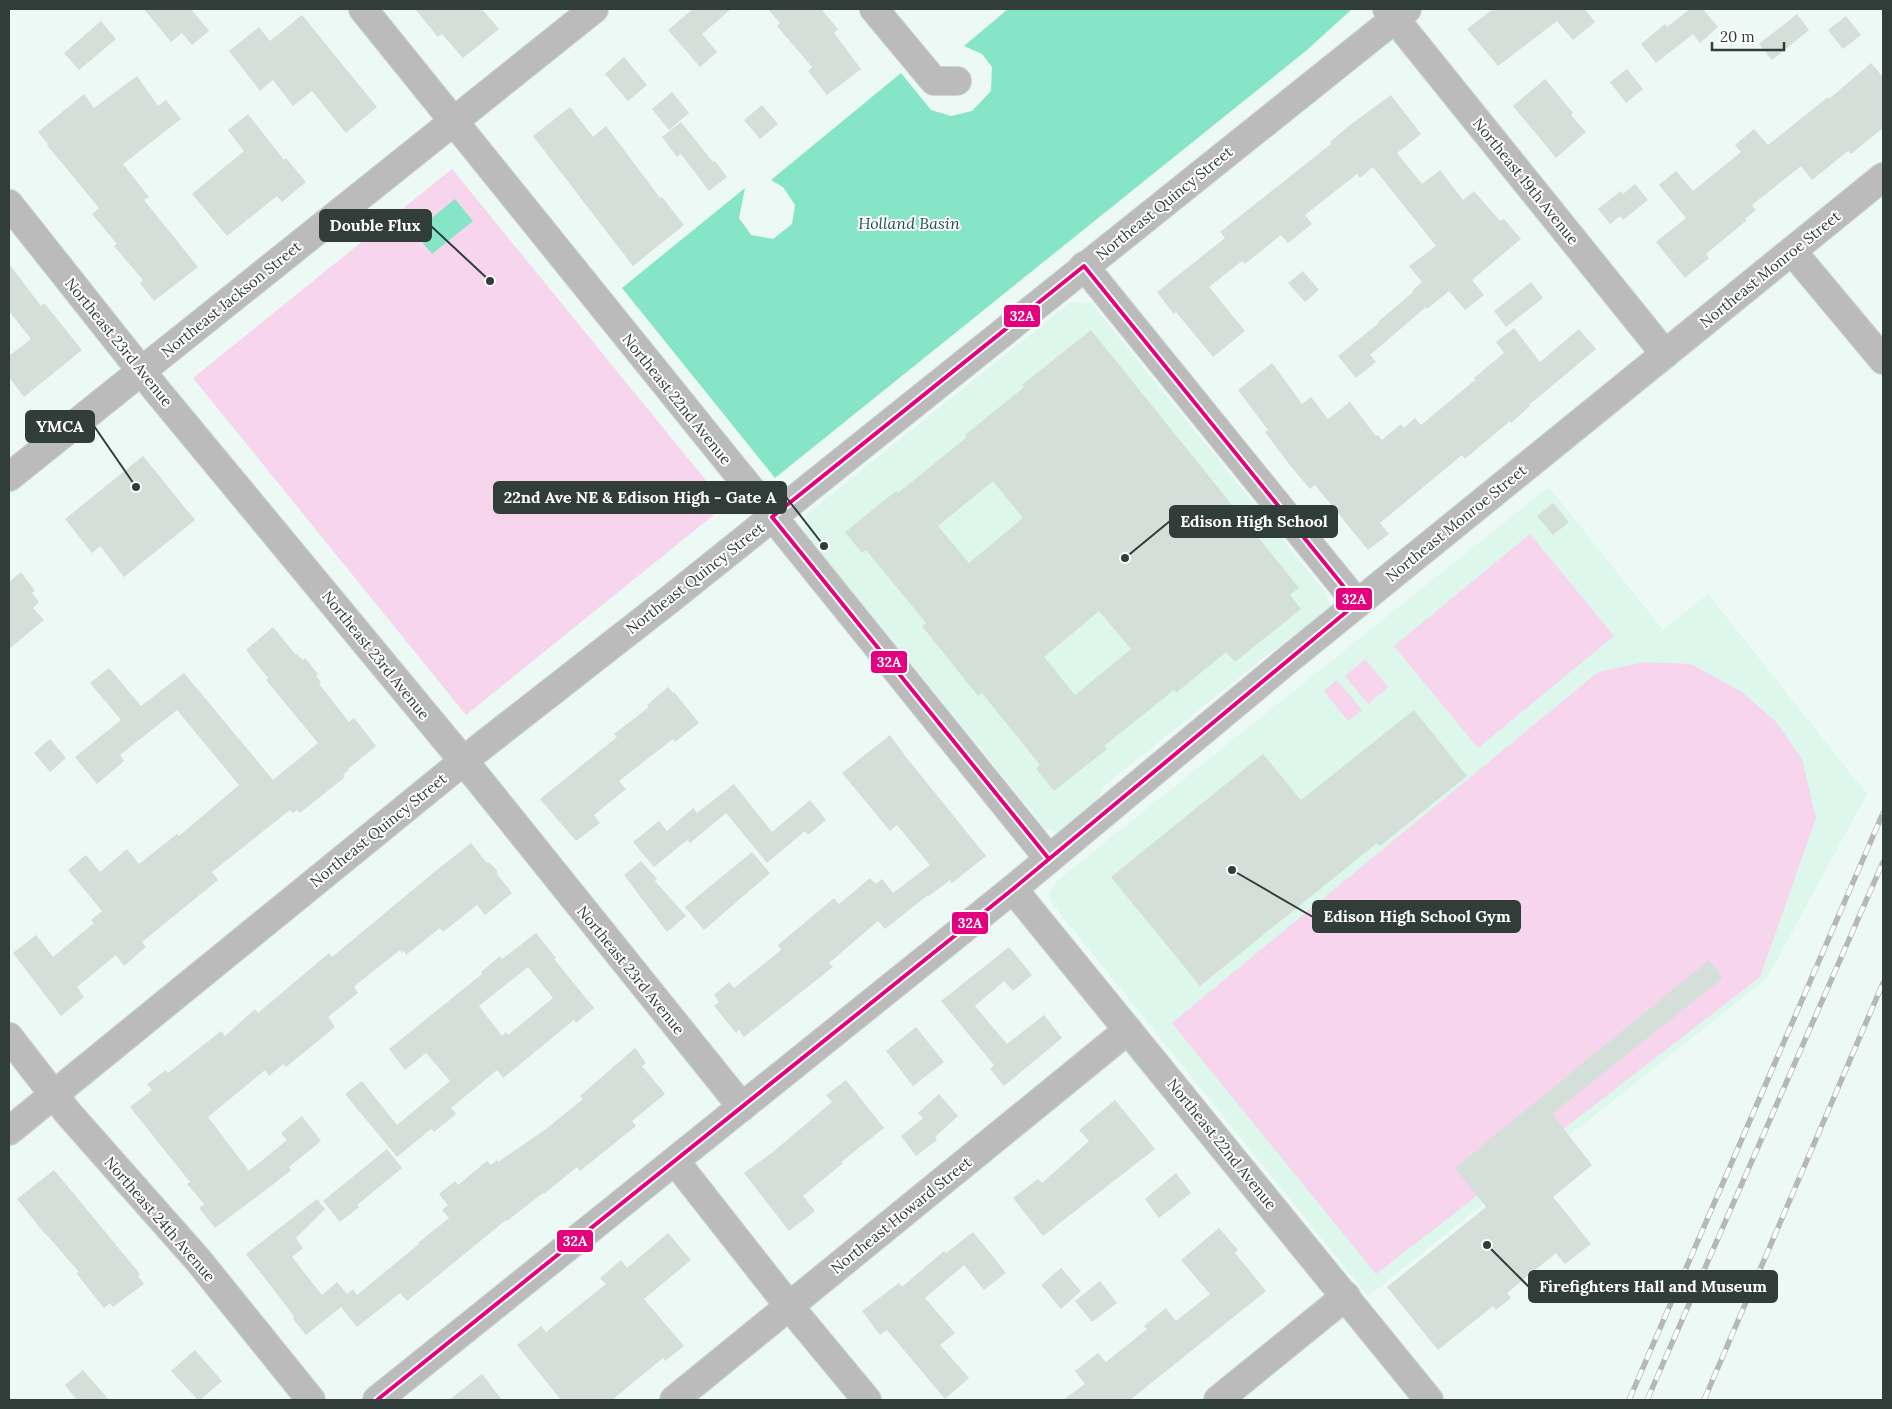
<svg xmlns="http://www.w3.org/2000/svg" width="1892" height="1409" font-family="Lora,serif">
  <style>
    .built { fill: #ddf7ed }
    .green { fill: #f6d5ed }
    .water { fill: #87e5c7 }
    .building { fill: #d4dfda; fill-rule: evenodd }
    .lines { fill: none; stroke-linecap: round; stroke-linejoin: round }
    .minor-casing { stroke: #cbd6d1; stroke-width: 30 }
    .tertiary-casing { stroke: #cbd6d1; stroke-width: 30 }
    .minor { stroke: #bcbbbc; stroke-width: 28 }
    .tertiary { stroke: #bcbbbc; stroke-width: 28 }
    .rail-casing { stroke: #b5b8b8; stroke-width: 5.5 }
    .rail { stroke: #fff; stroke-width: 4; stroke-dasharray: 11; stroke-linecap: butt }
    .bus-1-casing { stroke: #fff; stroke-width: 8 }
    .bus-1 { stroke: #e5007d; stroke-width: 4 }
    .labels { text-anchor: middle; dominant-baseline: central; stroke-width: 4; stroke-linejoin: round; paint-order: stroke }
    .street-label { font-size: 15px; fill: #313d38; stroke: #fff }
    .water-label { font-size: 16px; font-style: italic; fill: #1e5343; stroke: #fff }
    .leader { fill: none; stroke: #313d38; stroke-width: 2 }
    .callout-dot { fill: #313d38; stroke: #fff; stroke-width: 2 }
    .callout { fill: #313d38; stroke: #313d38; stroke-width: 2 }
    .callout-label { font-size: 16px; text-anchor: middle; font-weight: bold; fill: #fff }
    .line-badge { stroke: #fff; stroke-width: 2 }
    .badge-label { font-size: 14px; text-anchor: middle; font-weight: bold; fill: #fff }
  </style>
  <rect width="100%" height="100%" fill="#ecf9f4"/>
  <g class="built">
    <polygon points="1071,302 1091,303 1326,593 1332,608 1306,637 1273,650 1104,786 1094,805 1060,833 1045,828 804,531 806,515"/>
    <polygon points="1549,487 1663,630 1708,594 1867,794 1767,978 1368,1296 1050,901 1049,892 1057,881"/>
  </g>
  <g class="green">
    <polygon points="452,169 726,505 466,715 193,378"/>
    <polygon points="1530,534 1614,636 1478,748 1394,646"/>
    <polygon points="1365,659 1388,687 1368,704 1345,676"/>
    <polygon points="1644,662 1691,664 1742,692 1776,722 1802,759 1816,818 1760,977 1376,1274 1172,1023 1598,672"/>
    <polygon points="1337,680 1362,710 1348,721 1324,691"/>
  </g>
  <g class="water">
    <polygon points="1008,9 1352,9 1307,50 775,478 622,288 745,188 739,218 751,235 773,239 792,224 795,205 783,187 771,180 901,73 931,110 951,116 972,111 991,91 992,67 982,54 964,46"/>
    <polygon points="455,199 473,221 432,254 414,232"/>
  </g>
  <g class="building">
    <polygon points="144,9 191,9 209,31 192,45 182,33 171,42"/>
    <polygon points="415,9 482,9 499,29 463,58 442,34 438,37"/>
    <polygon points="693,9 731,9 702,34 717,52 700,67 668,30"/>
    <polygon points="768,9 821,9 838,29 834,33 861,69 827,95 808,71 812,67 777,26 780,23"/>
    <polygon points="1493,9 1585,9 1595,22 1573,40 1557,21 1498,66 1467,29"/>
    <polygon points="1690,9 1703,9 1718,27 1700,43 1693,34 1656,63 1641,44 1665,24 1667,27"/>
    <polygon points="1797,14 1809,30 1772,60 1759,44"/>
    <polygon points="302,15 377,107 346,133 312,91 293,106 273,80 260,91 229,51 259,27 270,41"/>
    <polygon points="1846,16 1861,35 1843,49 1828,30"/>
    <polygon points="101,21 116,39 79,70 64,53"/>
    <polygon points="624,57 647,85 628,101 605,74"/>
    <polygon points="1871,63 1883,77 1883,128 1851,154 1848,151 1812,180 1801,166 1752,205 1756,210 1745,219 1747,220 1706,254 1709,258 1685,278 1656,242 1686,218 1659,185 1676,171 1693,191 1741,152 1735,145 1754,129 1768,145 1828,97 1829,99"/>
    <polygon points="1627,69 1643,89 1626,103 1610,82"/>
    <polygon points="137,76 158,106 166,100 181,119 123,164 149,197 144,200 198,267 154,301 140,283 143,280 114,246 117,244 92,214 99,208 47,145 48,144 38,132 84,94 94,108"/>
    <polygon points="1545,79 1573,113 1571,115 1586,132 1556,158 1513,106"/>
    <polygon points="672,92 689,113 669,130 652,109"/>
    <polygon points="1391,95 1421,134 1397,153 1422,184 1440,170 1463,200 1474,191 1500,221 1504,219 1521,239 1472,280 1484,295 1465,310 1449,291 1427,309 1426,307 1370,355 1376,362 1356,378 1338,356 1379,323 1378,322 1413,292 1412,291 1422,282 1409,266 1436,246 1373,167 1360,178 1357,174 1305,215 1312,224 1288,243 1281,235 1245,264 1242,261 1209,287 1245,331 1213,357 1176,312 1174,314 1157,292 1225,238 1220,232 1331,144 1330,142 1350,125"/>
    <polygon points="762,105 778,124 760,139 744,120"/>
    <polygon points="570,107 593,137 606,126 660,198 662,197 684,225 633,266 533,136"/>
    <polygon points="248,114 284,160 286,158 306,182 282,202 277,196 227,236 192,194 244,151 228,130"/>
    <polygon points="681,122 713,162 715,161 727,177 709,191 681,154 677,157 662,137"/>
    <polygon points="1635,184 1648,200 1623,220 1620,216 1610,224 1598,209 1621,191 1623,194"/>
    <polygon points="9,264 41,306 44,303 82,350 24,397 9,377 9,356 31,339 9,311"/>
    <polygon points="1303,271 1319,290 1305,302 1288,283"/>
    <polygon points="1531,282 1543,298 1506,327 1494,311"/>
    <polygon points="1514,328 1540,362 1579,329 1596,349 1529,405 1530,406 1511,423 1510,421 1465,459 1462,455 1380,523 1389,534 1368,550 1315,485 1310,489 1289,464 1265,432 1268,430 1238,390 1272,363 1302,404 1311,397 1328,419 1350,402 1376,436 1378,435 1382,440 1401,424 1404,428 1415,418 1421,425 1475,380 1474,378 1504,353 1496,342"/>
    <path d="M 1091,330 L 1299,588 L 1290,595 L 1301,609 L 1235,662 L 1226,652 L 1176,693 L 1174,690 L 1104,746 L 1107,749 L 1054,791 L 1036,769 L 1040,765 L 982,693 L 978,696 L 922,626 L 926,623 L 866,550 L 862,553 L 845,532 L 896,491 L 898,493 L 967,437 L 965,435 L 1024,387 L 1022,385 ZM 993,481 L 1023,518 L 969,563 L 938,526 ZM 1099,611 L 1131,649 L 1075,695 L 1044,657 Z"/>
    <polygon points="143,456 195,520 124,577 100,546 92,553 65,519"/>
    <polygon points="1553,503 1569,522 1553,535 1537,516"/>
    <polygon points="21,572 35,591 32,593 39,602 33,608 44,620 9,649 9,582"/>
    <polygon points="273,627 296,655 297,654 303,660 305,658 318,674 316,676 321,682 319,684 349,722 354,718 376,746 348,769 349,770 343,775 345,777 300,813 297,810 293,813 290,810 212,872 218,880 142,942 146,947 124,966 116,955 77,987 84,997 61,1016 13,953 36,935 53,957 94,923 91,920 102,911 68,870 86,855 100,872 127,849 139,864 177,834 179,836 239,785 177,710 120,755 124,761 97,784 75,757 121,720 90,683 109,668 141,706 184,673 273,780 318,743 266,680 268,678 246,650"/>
    <polygon points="668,687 673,693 674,692 699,723 675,742 673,739 619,781 626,789 594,815 600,823 576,841 540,799 617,737 614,734 649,707 647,705"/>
    <polygon points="1414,710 1467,776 1380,846 1377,843 1200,986 1111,877 1263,754 1301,800"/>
    <polygon points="890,735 906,757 986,856 952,883 950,880 929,896 928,895 885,929 878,921 829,963 833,967 744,1037 739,1030 736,1033 714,1006 719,1002 714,995 729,982 734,988 781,950 778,945 834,898 839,904 870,878 876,884 882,879 893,893 930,865 897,825 890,831 842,773"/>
    <polygon points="50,739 66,758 50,772 34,753"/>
    <polygon points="734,784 772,832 810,800 826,820 808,835 805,831 767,863 726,813 690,843 687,840 654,867 633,842 659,821 667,831 693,808 697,813"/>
    <polygon points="471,843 486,862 490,863 497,870 497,874 512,893 485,915 477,905 443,932 440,928 406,955 404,951 402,953 400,950 357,984 354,987 358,993 328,1017 335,1027 286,1067 283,1064 269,1076 265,1070 208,1117 249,1171 287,1140 281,1133 302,1116 321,1141 289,1167 291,1170 275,1183 215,1228 199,1208 204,1204 187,1184 190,1182 130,1107 152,1090 147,1084 166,1070 168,1073 221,1031 225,1036 255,1009 258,1013 329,953 332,957 433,873"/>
    <polygon points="752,852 770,873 704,930 685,907"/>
    <polygon points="641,861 657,879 655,881 686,916 667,932 624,875"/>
    <path d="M 536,933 L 556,958 L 554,959 L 594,1008 L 576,1023 L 574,1020 L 503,1078 L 497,1070 L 451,1108 L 456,1114 L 434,1132 L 431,1129 L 397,1157 L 345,1094 L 362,1081 L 397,1125 L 450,1081 L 426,1053 L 405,1070 L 389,1049 L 482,974 L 481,972 L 500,956 L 502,959 ZM 528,967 L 553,998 L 508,1035 L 506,1032 L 502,1036 L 479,1006 Z"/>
    <polygon points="1009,947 1032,975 1013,991 1004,981 975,1006 1007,1044 1044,1015 1062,1038 1004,1086 990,1069 994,1065 941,1001"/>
    <polygon points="1709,960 1723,978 1552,1114 1592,1165 1553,1197 1591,1244 1565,1264 1556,1253 1507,1293 1511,1298 1496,1310 1493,1306 1438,1350 1387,1287 1486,1207 1455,1168"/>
    <polygon points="916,1027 944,1062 913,1086 886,1051"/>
    <polygon points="635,1048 646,1063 642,1066 665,1094 632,1121 636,1126 580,1171 577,1167 544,1194 543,1193 507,1221 506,1220 407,1301 400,1293 357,1327 341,1307 306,1335 293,1319 294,1316 246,1254 317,1199 325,1209 296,1238 303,1248 292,1257 322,1295 337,1282 347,1294 353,1289 357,1295 419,1244 418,1243 449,1218 442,1210 448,1205 439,1194 455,1181 458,1185 487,1161 491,1165 497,1160 498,1162 546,1129 583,1099 580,1096"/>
    <polygon points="846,1080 884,1128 841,1162 843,1163 803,1196 815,1211 789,1231 744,1173 773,1152 832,1102 826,1095"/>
    <polygon points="939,1094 958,1116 935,1137 937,1140 916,1156 901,1136 923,1118 918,1113"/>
    <polygon points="1115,1100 1155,1149 1043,1236 1013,1198 1038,1179 1042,1183 1089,1141 1079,1130"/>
    <polygon points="387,1149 402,1168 357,1205 359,1207 340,1222 323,1201"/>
    <polygon points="54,1170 140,1274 138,1276 144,1284 113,1307 110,1303 104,1308 76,1273 79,1272 46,1234 45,1234 17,1199"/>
    <polygon points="1176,1173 1191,1193 1159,1218 1145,1199"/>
    <polygon points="1219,1228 1238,1250 1235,1253 1266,1291 1130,1400 1063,1400 1085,1384 1075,1371 1098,1353 1106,1362 1147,1329 1144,1326 1166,1308 1176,1321 1210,1294 1181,1260"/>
    <polygon points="973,1232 1006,1273 984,1290 964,1265 925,1298 955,1333 940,1345 969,1378 945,1399 887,1330 880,1335 862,1311 899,1283 902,1287 944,1251 946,1253"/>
    <polygon points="668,1233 691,1260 644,1299 684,1346 665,1361 663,1358 612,1400 561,1400 517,1345 541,1326 546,1332 606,1284 600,1278 621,1260 627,1268"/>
    <polygon points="1061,1268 1081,1291 1061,1309 1041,1285"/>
    <polygon points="1100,1281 1117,1303 1092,1322 1075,1301"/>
    <polygon points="195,1350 222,1381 200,1400 198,1400 171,1371"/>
    <polygon points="83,1370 109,1400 77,1400 65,1385"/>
    <polygon points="482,1374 502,1400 449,1400"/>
  </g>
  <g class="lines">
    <defs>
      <g id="minor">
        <polyline points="363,9 1049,859"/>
        <polyline points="874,9 934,81 957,81"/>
        <polyline points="1387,9 1665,354"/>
        <polyline points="9,204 158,392 480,781 742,1107"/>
        <polyline points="1792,251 1883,360"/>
        <polyline points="1084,266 1357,603"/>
        <polyline points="9,477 594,9"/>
        <polyline points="1013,889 1429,1400"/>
        <polyline points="9,1037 68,1113 198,1260 311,1400"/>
        <polyline points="9,1131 482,746 669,600 1407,9"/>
        <polyline points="675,1161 789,1306 867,1400"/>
        <polyline points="674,1400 1128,1030"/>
        <polyline points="1218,1400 1346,1296"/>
      </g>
      <polyline id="tertiary" points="377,1400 1013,889 1289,659 1883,177"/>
    </defs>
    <use href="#minor" class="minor-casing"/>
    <use href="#tertiary" class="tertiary-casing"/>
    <use href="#minor" class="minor"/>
    <use href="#tertiary" class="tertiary"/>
    <defs>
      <g id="rail">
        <polyline points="1629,1400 1883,813"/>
        <polyline points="1647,1400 1883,862"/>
        <polyline points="1704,1400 1883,983"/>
      </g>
    </defs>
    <use href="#rail" class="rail-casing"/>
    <use href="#rail" class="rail"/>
    <defs>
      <polyline id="bus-1" points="377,1400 1013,889 1357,603 1084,266 772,517 1049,859"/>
    </defs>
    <use href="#bus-1" class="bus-1-casing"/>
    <use href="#bus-1" class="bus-1"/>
  </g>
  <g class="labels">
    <g class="street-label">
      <text transform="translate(1526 181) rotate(51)">Northeast 19th Avenue</text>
      <text transform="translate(1164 203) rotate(-39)">Northeast Quincy Street</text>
      <text transform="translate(1770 269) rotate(-39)">Northeast Monroe Street</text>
      <text transform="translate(231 299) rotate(-39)">Northeast Jackson Street</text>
      <text transform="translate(119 342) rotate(51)">Northeast 23rd Avenue</text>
      <text transform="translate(677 399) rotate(51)">Northeast 22nd Avenue</text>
      <text transform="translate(1456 523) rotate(-39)">Northeast Monroe Street</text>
      <text transform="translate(695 578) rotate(-38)">Northeast Quincy Street</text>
      <text transform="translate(376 655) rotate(51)">Northeast 23rd Avenue</text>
      <text transform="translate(378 830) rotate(-39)">Northeast Quincy Street</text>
      <text transform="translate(631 970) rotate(51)">Northeast 23rd Avenue</text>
      <text transform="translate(1222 1144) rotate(51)">Northeast 22nd Avenue</text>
      <text transform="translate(901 1215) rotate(-39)">Northeast Howard Street</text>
      <text transform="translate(160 1219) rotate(49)">Northeast 24th Avenue</text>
    </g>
    <g class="water-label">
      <text x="909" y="223">Holland Basin</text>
    </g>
  </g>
  <path class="leader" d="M490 281L431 226M136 487L94 426M824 546L786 497M1125 558L1170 521M1232 870L1313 917M1487 1245L1529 1287"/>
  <g class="callout-dot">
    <circle cx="490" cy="281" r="5"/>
    <circle cx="136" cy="487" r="5"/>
    <circle cx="824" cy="546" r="5"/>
    <circle cx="1125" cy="558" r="5"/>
    <circle cx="1232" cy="870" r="5"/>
    <circle cx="1487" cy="1245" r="5"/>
  </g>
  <g class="callout">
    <rect x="320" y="210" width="111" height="31" rx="5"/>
    <rect x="26" y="411" width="68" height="31" rx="5"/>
    <rect x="494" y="482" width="292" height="31" rx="5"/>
    <rect x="1170" y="506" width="167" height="31" rx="5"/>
    <rect x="1313" y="901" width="207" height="31" rx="5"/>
    <rect x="1529" y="1271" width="248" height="31" rx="5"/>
  </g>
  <g class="callout-label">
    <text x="375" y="231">Double Flux</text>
    <text x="60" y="432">YMCA</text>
    <text x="640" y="503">22nd Ave NE &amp; Edison High - Gate A</text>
    <text x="1254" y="527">Edison High School</text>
    <text x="1417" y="922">Edison High School Gym</text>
    <text x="1653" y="1292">Firefighters Hall and Museum</text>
  </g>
  <g class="line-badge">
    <rect x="1003" y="304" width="38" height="24" rx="5" fill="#e5007d"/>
    <rect x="1335" y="587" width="38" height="24" rx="5" fill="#e5007d"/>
    <rect x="870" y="650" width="38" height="24" rx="5" fill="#e5007d"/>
    <rect x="951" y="911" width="38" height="24" rx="5" fill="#e5007d"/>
    <rect x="556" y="1229" width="38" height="24" rx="5" fill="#e5007d"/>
  </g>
  <g class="badge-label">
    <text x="1022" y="321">32A</text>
    <text x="1354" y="604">32A</text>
    <text x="889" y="667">32A</text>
    <text x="970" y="928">32A</text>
    <text x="575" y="1246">32A</text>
  </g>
  <rect width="1892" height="1409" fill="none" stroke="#313d38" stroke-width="20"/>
  <path d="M1712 42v8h72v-8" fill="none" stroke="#313d38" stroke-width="2.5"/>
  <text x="1720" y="42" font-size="15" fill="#313d38" stroke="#ffffff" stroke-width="4" paint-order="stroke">20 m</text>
</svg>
